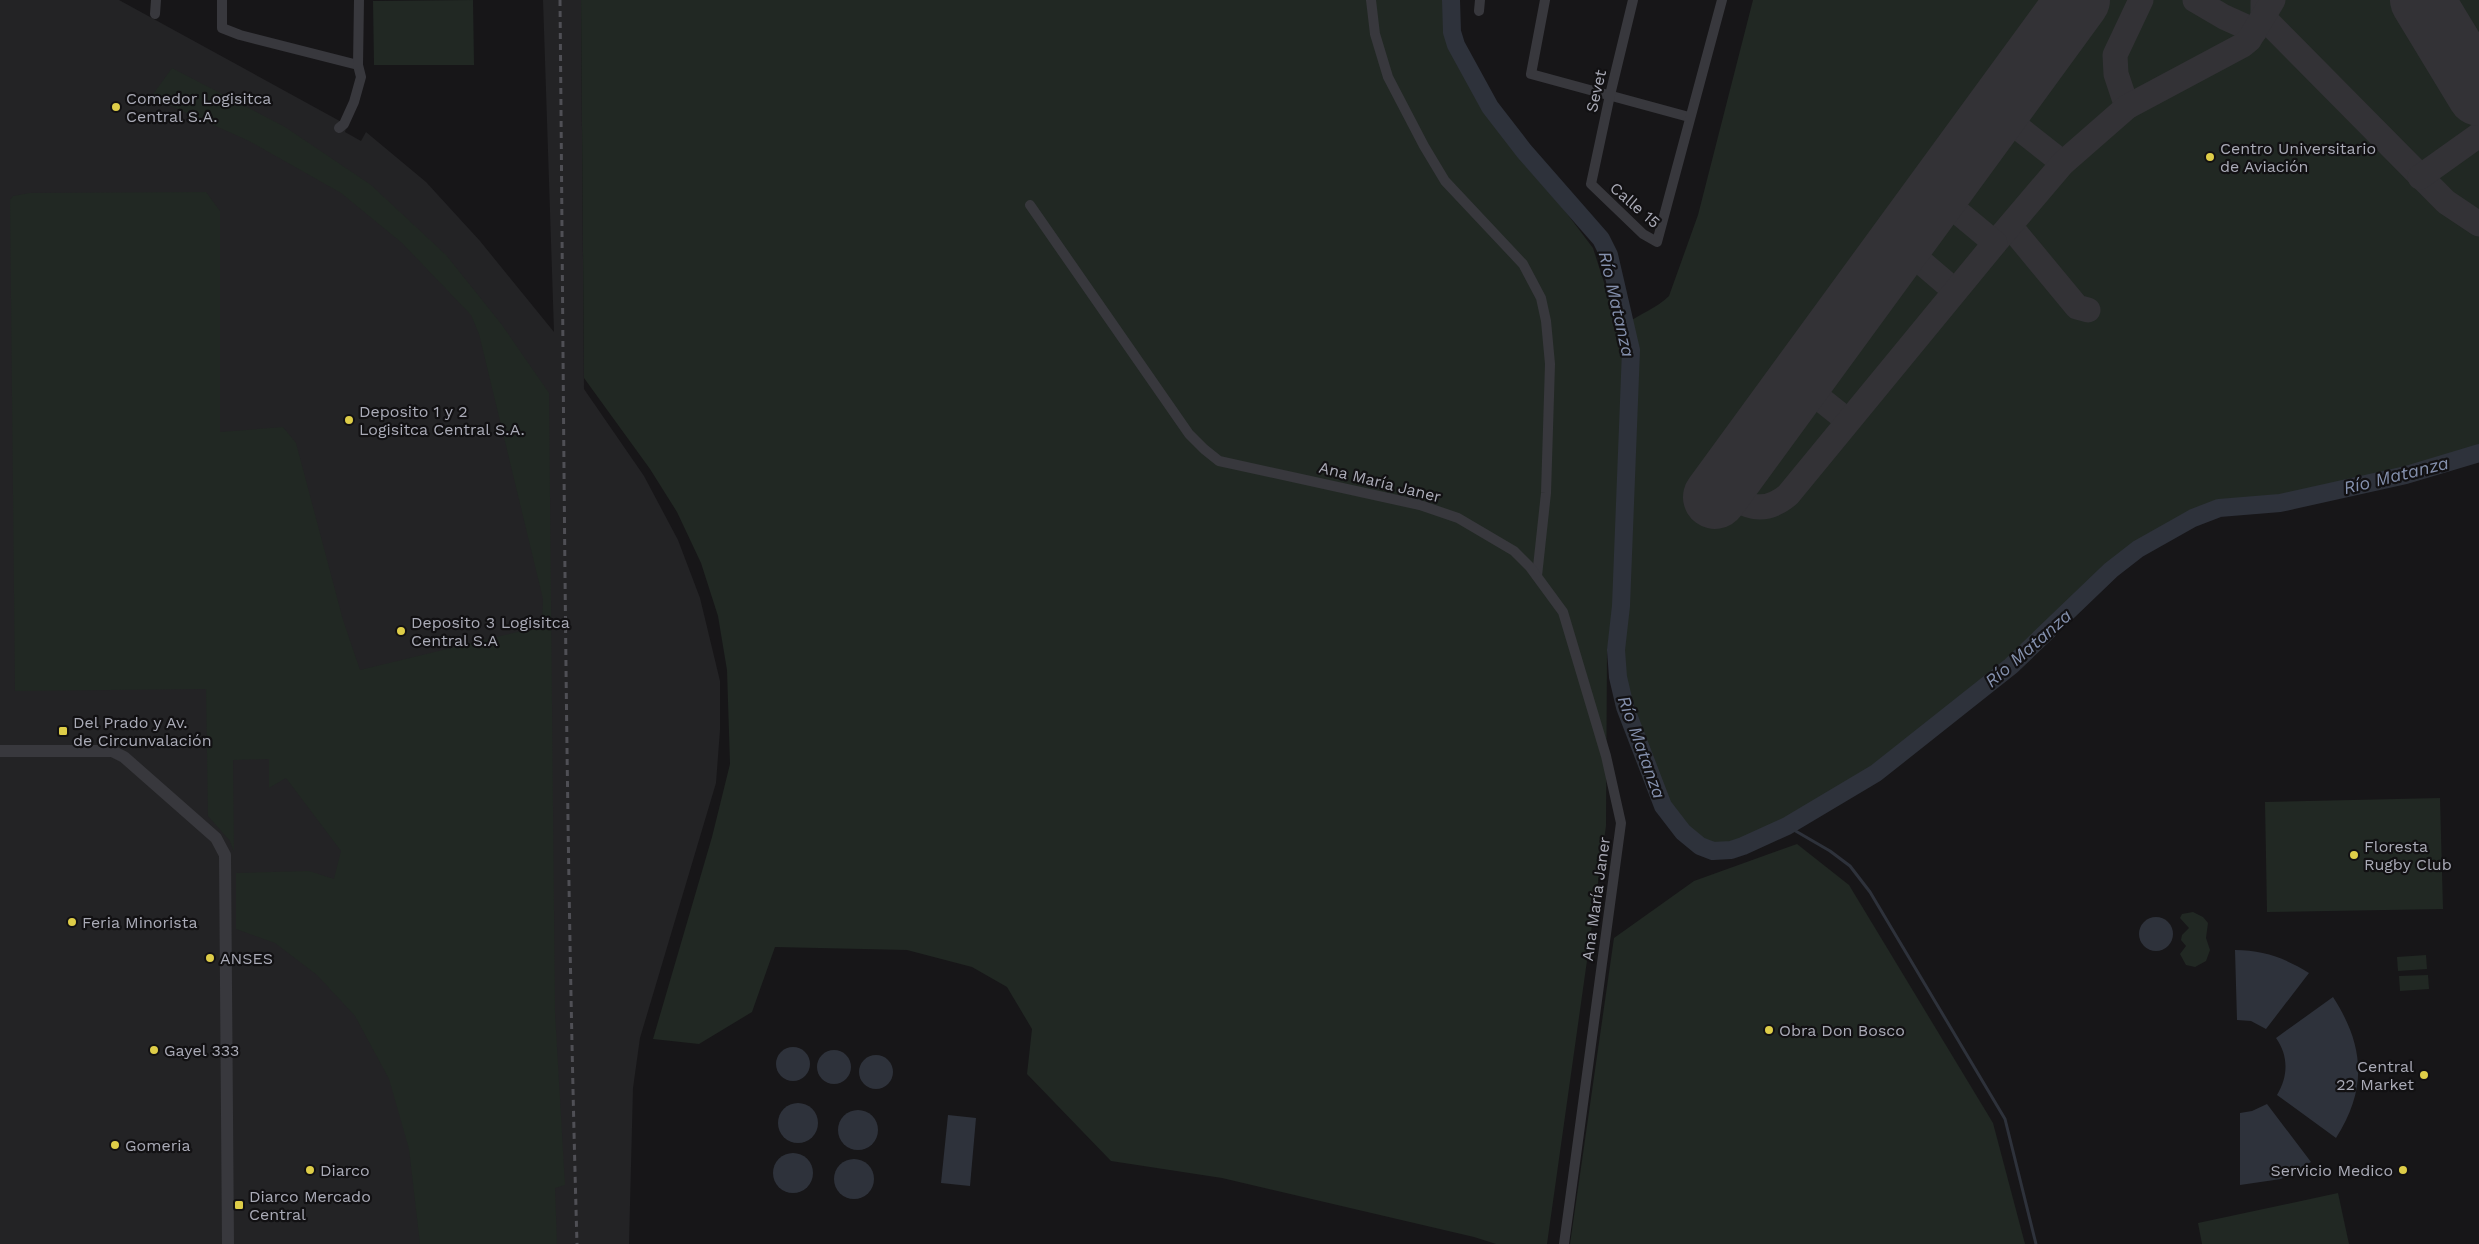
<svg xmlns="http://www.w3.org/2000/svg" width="2479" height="1244" font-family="'Work Sans',sans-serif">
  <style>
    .built { fill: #232325 }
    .green { fill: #212823 }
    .water { fill: #2e323b }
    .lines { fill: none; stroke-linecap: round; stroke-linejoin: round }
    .stream { stroke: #2e323b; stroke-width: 3 }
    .river { stroke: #2e323b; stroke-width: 18 }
    .taxiway { stroke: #333236; stroke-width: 25 }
    .runway { stroke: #333236; stroke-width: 64 }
    .minor { stroke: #38383d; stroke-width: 10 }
    .tertiary { stroke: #38383d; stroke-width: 12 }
    .rail { stroke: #4f4f55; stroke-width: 3; stroke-dasharray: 6 5; stroke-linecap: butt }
    .poi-dot { fill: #decd48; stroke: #121113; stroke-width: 2 }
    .labels { text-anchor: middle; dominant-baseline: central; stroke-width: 4.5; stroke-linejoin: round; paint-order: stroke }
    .street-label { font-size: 16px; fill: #aaabb7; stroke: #121113 }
    .poi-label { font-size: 16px; fill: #aaabb7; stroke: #121113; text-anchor: start }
    .water-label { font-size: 18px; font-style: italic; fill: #8591ae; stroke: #121113 }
  </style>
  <rect width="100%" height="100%" fill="#171618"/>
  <polygon class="built" points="0,0 119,0 347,125 345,132 361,141 366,132 426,182 480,241 554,332 543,0 581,0 584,389 644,476 678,540 700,598 720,681 720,730 716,783 640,1038 633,1088 629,1244 0,1244"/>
  <g class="green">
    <polygon points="473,0 474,65 374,65 373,1"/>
    <polygon points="581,0 1444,0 1450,43 1487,108 1593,248 1625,348 1613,605 1607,653 1606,826 1547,1244 1496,1244 1474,1237 1222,1178 1111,1161 1027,1074 1032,1029 1007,987 972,967 907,950 775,947 752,1012 699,1044 653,1039 712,837 730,764 727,670 718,616 701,563 677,512 650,469 584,378"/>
    <path d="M 1753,0 L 2479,0 L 2479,453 L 2406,475 L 2280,503 L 2219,508 L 2193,518 L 2138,549 L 2111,570 L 2011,666 L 1876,773 L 1787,826 L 1743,846 L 1731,850 L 1713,851 L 1700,846 L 1683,832 L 1663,806 L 1625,707 L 1618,677 L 1616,650 L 1621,606 L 1631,350 L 1624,325 C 1638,315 1657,308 1669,296 L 1698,215 Z"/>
    <polygon points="172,68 285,127 371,185 446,255 502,325 549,393 555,1013 565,1185 555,1188 557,1244 420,1244 409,1149 389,1079 355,1016 317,975 275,943 236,929 236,873 309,871 334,879 341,851 286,778 269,788 269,759 233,760 234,852 230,841 208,816 206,689 15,691 10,200 13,196 30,193 206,192 220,211 220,432 283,427 296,443 343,620 360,670 542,626 543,599 479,334 471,315 402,243 341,193 249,141 151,97"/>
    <polygon points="2440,798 2443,909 2267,912 2265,802"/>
    <polygon points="1797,844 1849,885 1993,1123 2025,1244 1570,1244 1614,938 1694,881"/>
    <polygon points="2193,912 2203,917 2208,923 2206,938 2210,950 2206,961 2195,967 2186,965 2180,954 2186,946 2181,940 2182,935 2189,928 2180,918 2182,914"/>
    <polygon points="2426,955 2427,969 2398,971 2397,957"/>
    <polygon points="2428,975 2429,989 2400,991 2399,976"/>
    <polygon points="2338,1193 2349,1244 2202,1244 2198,1223"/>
  </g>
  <g class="water">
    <circle cx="2156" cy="934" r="17"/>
    <path d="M 2235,950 C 2263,950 2285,958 2309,973 L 2266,1029 L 2251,1021 L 2237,1020 Z"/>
    <path d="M 2333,997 C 2364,1045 2368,1088 2336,1138 L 2277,1095 C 2288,1077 2289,1056 2276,1038 Z"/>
    <circle cx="793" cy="1064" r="17"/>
    <circle cx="834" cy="1067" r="17"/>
    <circle cx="876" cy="1072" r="17"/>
    <circle cx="798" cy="1123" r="20"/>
    <polygon points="2267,1104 2311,1162 2281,1179 2240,1185 2240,1113 2252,1111"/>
    <circle cx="858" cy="1130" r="20"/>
    <polygon points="948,1115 976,1118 970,1186 941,1183"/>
    <circle cx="793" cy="1173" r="20"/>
    <circle cx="854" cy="1179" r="20"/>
  </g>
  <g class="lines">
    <polyline class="stream" points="1787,826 1830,851 1850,866 1870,892 2005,1119 2036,1244"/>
    <polyline class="river" points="1451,0 1452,32 1456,45 1490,107 1524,151 1601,239 1609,255 1631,350 1621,606 1616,650 1618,677 1625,707 1663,806 1683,832 1700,846 1713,851 1731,850 1743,846 1787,826 1876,773 2011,666 2111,570 2138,549 2193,518 2219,508 2280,503 2406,475 2479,453"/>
    <g class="taxiway">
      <polyline points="2195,0 2224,17 2255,31"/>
      <polyline points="2263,2 2263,17 2446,202 2479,224"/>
      <polyline points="2127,107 2116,74 2115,55 2141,0"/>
      <polyline points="1997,111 2063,163"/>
      <polyline points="2420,177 2479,135"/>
      <polyline points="2010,226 2077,307 2088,310"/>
      <polyline points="1995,243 2063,163 2127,107 2243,45 2249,40 2273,0"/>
      <polyline points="1900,244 1955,291"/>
      <polyline points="1799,382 1848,421"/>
      <path d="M 1720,490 C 1744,506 1763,516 1788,495 L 1995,243 L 1936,194"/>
    </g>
    <g class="runway">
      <polyline points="2422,0 2479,94"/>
      <polyline points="1715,497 2078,0"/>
    </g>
    <g class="minor">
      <polyline points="222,0 222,28 240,35 358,65"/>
      <polyline points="1371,0 1375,34 1388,77 1424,146 1445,181 1523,264 1541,298 1546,321 1550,364 1546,493 1537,576"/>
      <polyline points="1545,0 1531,74 1689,117"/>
      <polyline points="1633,0 1610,95 1591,184 1643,234 1657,242 1722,0"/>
      <polyline points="1479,11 1480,0"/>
      <polyline points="155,14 156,0"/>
      <polyline points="339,128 344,124 354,102 361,77 358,65 359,0"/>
      <polyline points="1030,205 1189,434 1204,449 1219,461 1420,505 1458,518 1514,551 1530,567 1563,612 1606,756 1621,823 1564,1244"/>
    </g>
    <polyline class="tertiary" points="0,751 112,751 124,757 216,838 225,855 228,1244"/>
    <path class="rail" d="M 560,0 C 564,415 565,829 577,1244"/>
  </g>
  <g class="poi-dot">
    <circle cx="116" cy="107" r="5"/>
    <circle cx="2210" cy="157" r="5"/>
    <circle cx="349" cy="420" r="5"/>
    <circle cx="401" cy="631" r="5"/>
    <rect x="58" y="726" width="10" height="10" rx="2.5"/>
    <circle cx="2354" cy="855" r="5"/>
    <circle cx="72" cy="922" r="5"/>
    <circle cx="210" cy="958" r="5"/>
    <circle cx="1769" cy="1030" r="5"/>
    <circle cx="154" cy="1050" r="5"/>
    <circle cx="2424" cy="1075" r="5"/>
    <circle cx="115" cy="1145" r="5"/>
    <circle cx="310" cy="1170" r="5"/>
    <circle cx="2403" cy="1170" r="5"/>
    <rect x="234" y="1200" width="10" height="10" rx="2.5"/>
  </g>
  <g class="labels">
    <g class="street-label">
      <text transform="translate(1596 91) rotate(-77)">Sevet</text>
      <text transform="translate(1635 205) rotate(41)">Calle 15</text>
      <text transform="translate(1380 482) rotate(14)">Ana María Janer</text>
      <text transform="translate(1596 899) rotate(-82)">Ana María Janer</text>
    </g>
    <g class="poi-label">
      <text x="126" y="98">Comedor Logisitca<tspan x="126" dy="18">Central S.A.</tspan></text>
      <text x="2220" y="148">Centro Universitario<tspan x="2220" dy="18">de Aviación</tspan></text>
      <text x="359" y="411">Deposito 1 y 2<tspan x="359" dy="18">Logisitca Central S.A.</tspan></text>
      <text x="411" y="622">Deposito 3 Logisitca<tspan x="411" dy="18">Central S.A</tspan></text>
      <text x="73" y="722">Del Prado y Av.<tspan x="73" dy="18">de Circunvalación</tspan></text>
      <text x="2364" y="846">Floresta<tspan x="2364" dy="18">Rugby Club</tspan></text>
      <text x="82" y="922">Feria Minorista</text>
      <text x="220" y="958">ANSES</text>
      <text x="1779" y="1030">Obra Don Bosco</text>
      <text x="164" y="1050">Gayel 333</text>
      <text x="2414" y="1066" text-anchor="end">Central<tspan x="2414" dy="18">22 Market</tspan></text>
      <text x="125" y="1145">Gomeria</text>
      <text x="320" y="1170">Diarco</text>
      <text x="2393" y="1170" text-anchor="end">Servicio Medico</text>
      <text x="249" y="1196">Diarco Mercado<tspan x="249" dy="18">Central</tspan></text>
    </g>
    <g class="water-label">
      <text transform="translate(1617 304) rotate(77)">Río Matanza</text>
      <text transform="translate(2396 475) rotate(-14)">Río Matanza</text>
      <text transform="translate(2028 648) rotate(-41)">Río Matanza</text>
      <text transform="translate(1642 747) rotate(70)">Río Matanza</text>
    </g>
  </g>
</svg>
